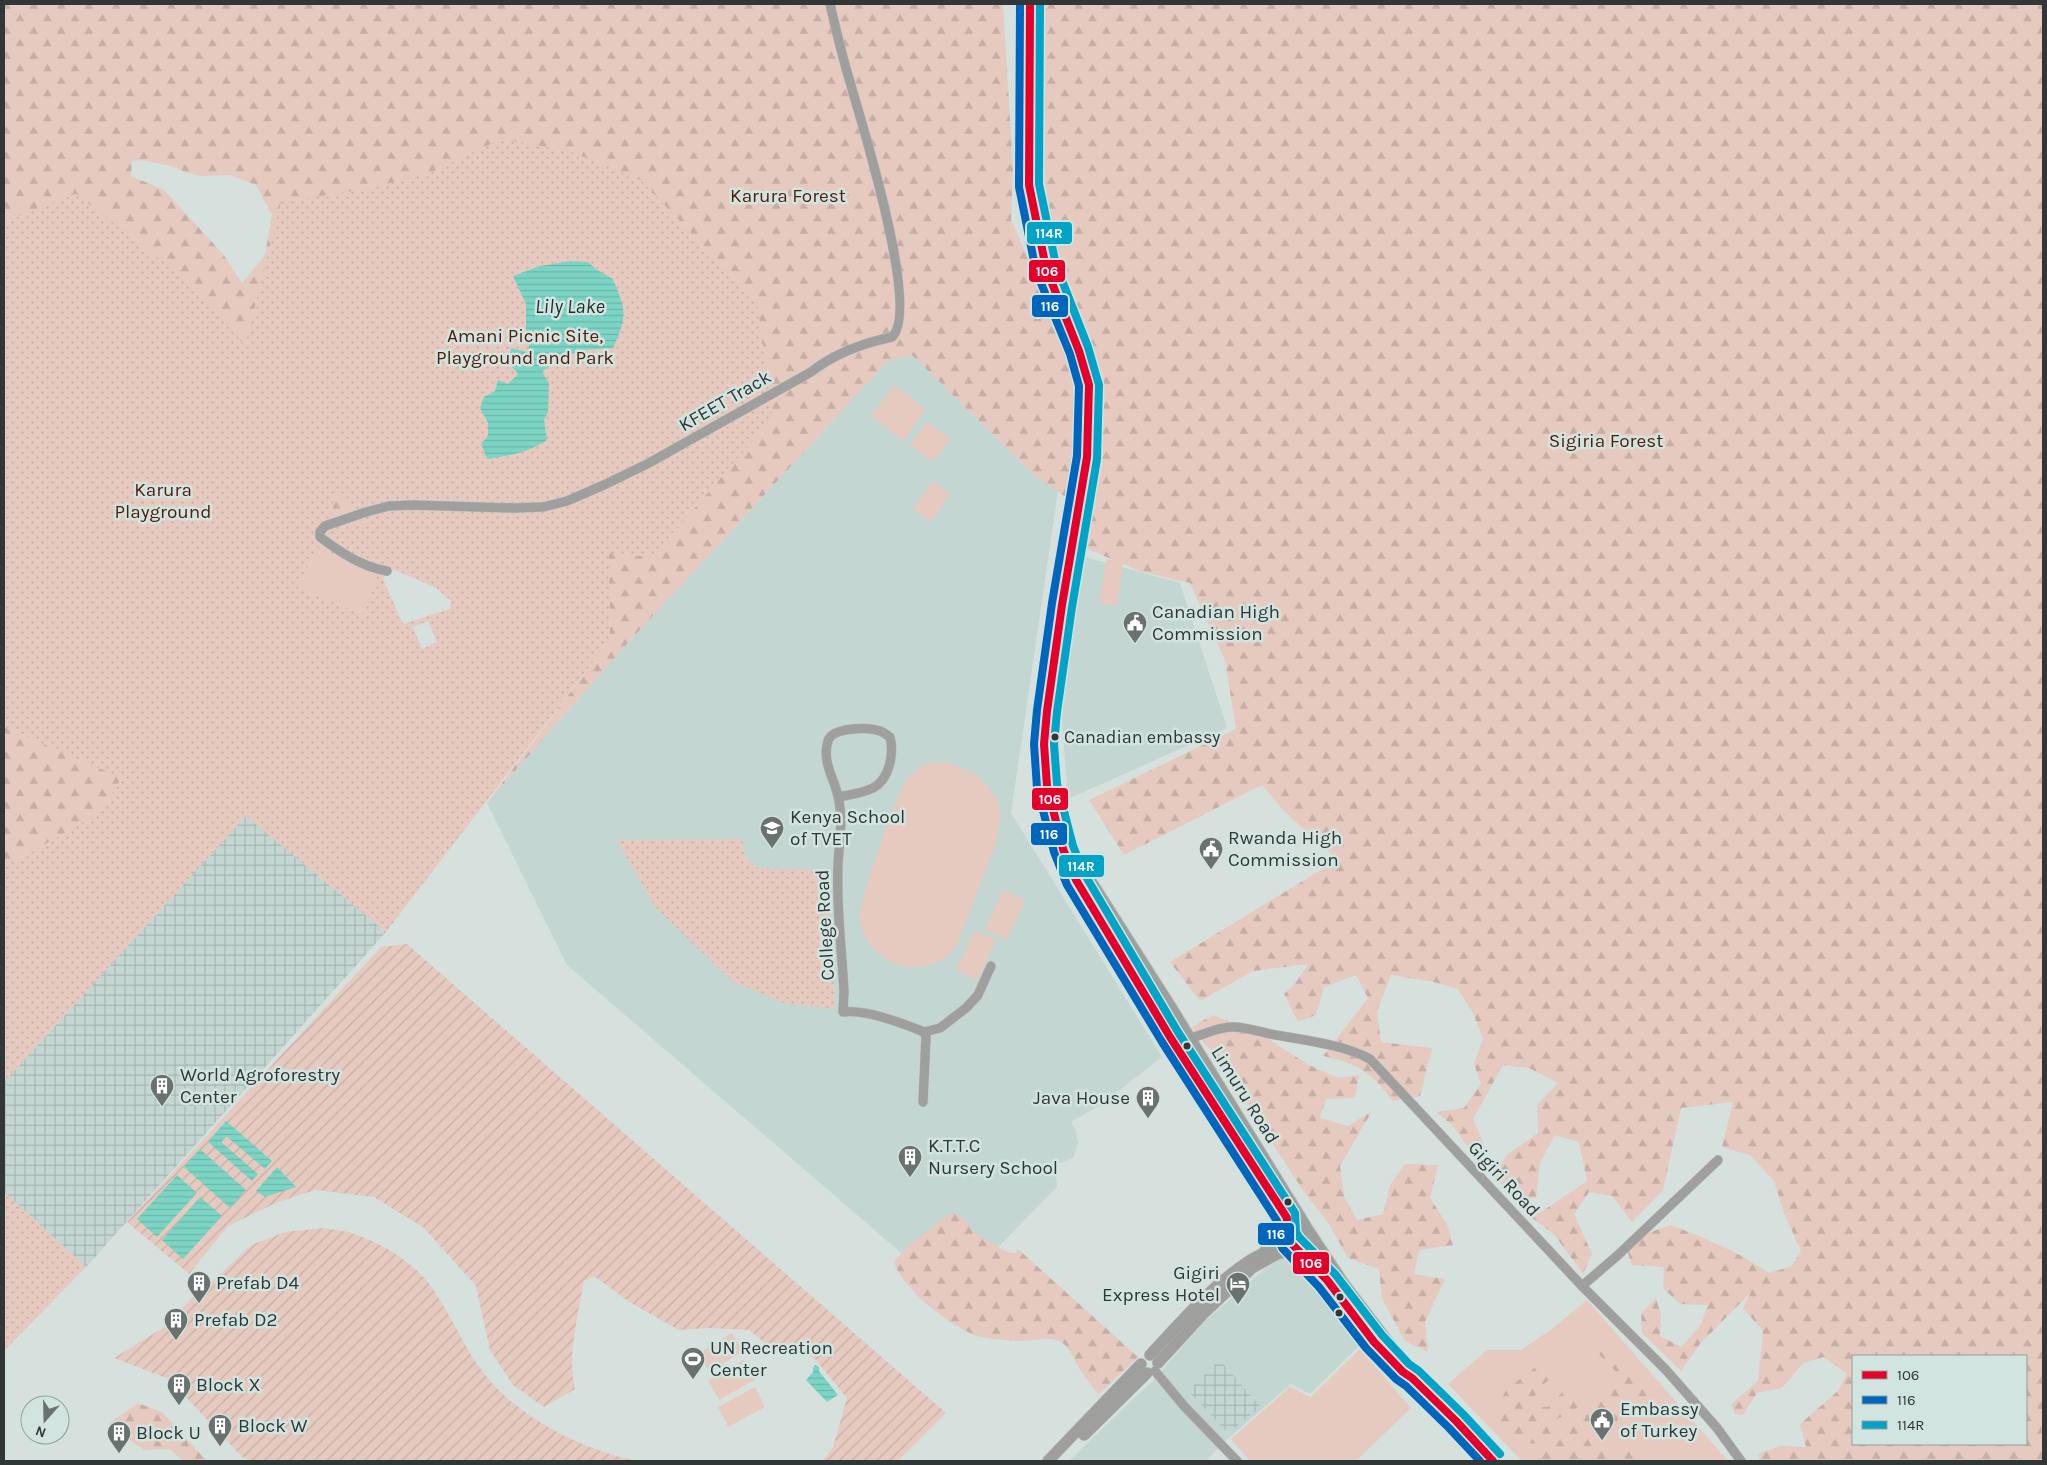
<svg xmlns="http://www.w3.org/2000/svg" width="2047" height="1465" font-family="Karla,sans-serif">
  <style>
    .built { fill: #c4d6d2 }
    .industrial { fill: url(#industrial-grid) }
    .grass { fill: #e6cabf }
    .forest { fill: url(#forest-firs); fill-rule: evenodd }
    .park { fill: url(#park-dots); fill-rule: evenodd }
    .garden { fill: url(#garden-furrows) }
    .water { fill: url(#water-rules) }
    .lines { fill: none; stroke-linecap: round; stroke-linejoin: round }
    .minor-casing { stroke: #b6bdbb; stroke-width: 10 }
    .tertiary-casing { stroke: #b6bdbb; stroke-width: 12 }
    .secondary-casing { stroke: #b6bdbb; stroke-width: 14 }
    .minor { stroke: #9f9f9e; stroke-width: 9 }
    .tertiary { stroke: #9f9f9e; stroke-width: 11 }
    .secondary { stroke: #9d9f9d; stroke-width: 12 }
    .bus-1-casing { stroke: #d2e4df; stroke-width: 11 }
    .bus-2-casing { stroke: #d2e4df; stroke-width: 11 }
    .bus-3-casing { stroke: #d2e4df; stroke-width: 11 }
    .bus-1 { stroke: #e4002b; stroke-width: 8 }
    .bus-2 { stroke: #0065bd; stroke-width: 8 }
    .bus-3 { stroke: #02a3c6; stroke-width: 8 }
    .bus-dot { fill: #303736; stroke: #d2e4df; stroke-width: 2 }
    .labels { text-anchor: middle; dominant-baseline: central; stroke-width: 5; stroke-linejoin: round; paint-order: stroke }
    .bus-label { font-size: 18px; fill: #303736; stroke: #d2e4df; text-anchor: start }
    .park-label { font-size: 19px; fill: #521b0a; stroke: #d2e4df }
    .street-label { font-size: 19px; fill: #303736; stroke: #d2e4df }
    .poi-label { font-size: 19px; fill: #303736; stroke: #d2e4df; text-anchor: start }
    .water-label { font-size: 20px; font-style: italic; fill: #1c312d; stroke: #d2e4df }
    .line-badge { stroke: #d2e4df; stroke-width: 2 }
    .badge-label { font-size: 14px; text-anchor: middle; font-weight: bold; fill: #fff }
  </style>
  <defs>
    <pattern id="industrial-grid" width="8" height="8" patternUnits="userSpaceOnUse" patternTransform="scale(1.25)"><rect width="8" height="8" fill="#c4d6d2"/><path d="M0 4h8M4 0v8" fill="none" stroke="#a9b8b5"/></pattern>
    <pattern id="forest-firs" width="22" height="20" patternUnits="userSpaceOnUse" patternTransform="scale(1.25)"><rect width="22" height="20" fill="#e6cabf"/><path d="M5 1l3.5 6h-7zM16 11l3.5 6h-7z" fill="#c6aea5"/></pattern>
    <pattern id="park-dots" width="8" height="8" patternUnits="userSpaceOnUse" patternTransform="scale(1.25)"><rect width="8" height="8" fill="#e6cabf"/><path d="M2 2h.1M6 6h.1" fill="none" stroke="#c6aea5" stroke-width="1.8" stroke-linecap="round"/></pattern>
    <pattern id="garden-furrows" width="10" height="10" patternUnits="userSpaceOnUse" patternTransform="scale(1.25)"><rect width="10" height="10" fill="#e6cabf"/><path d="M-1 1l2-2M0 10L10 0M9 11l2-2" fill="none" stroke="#c6aea5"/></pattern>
    <pattern id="water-rules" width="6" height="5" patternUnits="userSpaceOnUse" patternTransform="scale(1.25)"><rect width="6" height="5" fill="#7cd5c4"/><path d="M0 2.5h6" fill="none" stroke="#6cb7a9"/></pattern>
  </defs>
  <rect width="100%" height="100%" fill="#d6e0dd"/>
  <g class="built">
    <polygon points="912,355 1034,475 1058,491 1011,813 1162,1057 1102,1104 1071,1122 1076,1131 1078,1143 1073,1158 1057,1164 1055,1167 1057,1187 997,1248 929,1277 567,965 487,803 627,644 888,361"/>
    <polygon points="1081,556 1180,583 1227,728 1068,799 1061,705"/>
    <polygon points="1292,1252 1324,1285 1364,1341 1310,1394 1291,1384 1225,1441 1206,1461 1069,1461 1132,1400 1151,1383 1202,1324 1268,1266 1269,1260"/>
  </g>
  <g class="industrial">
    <polygon points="246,815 386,932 86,1267 4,1192 4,1082"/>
    <polygon points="1220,1360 1261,1407 1228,1433 1188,1391"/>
  </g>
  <g class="grass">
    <polygon points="894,385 926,409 903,441 871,416"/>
    <polygon points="927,422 950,439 933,462 910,445"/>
    <polygon points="933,481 950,494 931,521 913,509"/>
    <polygon points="316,546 380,572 363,614 299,588"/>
    <polygon points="1106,559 1123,561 1117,605 1100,603"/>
    <path d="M 929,763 L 950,763 L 977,775 L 992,792 L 998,802 L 1000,813 L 996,843 L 957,945 C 947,960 932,966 915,967 C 888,968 863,946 860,919 C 858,904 897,792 907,779 C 913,771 920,766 929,763 Z"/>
    <polygon points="1003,890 1025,900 1007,940 985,930"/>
    <polygon points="974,930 996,940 977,980 956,970"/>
    <polygon points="1587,1300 1728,1461 1522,1461 1448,1384 1487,1350 1521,1350 1552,1329"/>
    <polygon points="732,1333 743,1351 710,1372 698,1354"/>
    <polygon points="1360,1349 1411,1408 1356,1461 1250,1461 1231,1439 1290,1387 1311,1397"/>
    <polygon points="744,1360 755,1380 719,1400 708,1380"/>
    <polygon points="755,1387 765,1407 728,1427 718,1407"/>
  </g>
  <g class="forest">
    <path d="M 4,4 L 1003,4 L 1013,168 L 1011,220 L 1079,374 L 1070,500 L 1034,475 L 912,355 L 888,361 L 627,644 L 487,803 L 610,640 L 608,521 L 403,533 L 330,520 L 76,194 L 4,222 ZM 141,160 L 171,166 L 188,173 L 203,176 L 230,175 L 256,185 L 272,215 L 265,255 L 242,283 L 223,254 L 164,190 L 131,176 L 132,161 Z"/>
    <path d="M 1027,4 L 2043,4 L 2043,1461 L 1803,1461 L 1797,1460 L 1796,1461 L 1760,1461 L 1758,1454 L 1781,1446 L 1806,1447 L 1800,1424 L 1838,1391 L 1847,1374 L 1824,1357 L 1803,1363 L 1782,1388 L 1757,1393 L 1743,1415 L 1735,1414 L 1731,1404 L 1758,1381 L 1763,1331 L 1743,1308 L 1751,1292 L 1700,1344 L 1681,1371 L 1642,1333 L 1641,1314 L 1656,1298 L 1661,1315 L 1660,1336 L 1681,1347 L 1700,1326 L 1708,1305 L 1680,1304 L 1663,1288 L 1664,1267 L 1632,1265 L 1624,1242 L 1670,1225 C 1705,1238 1739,1252 1769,1273 L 1792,1266 L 1801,1251 L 1784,1213 L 1774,1181 L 1750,1155 L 1722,1147 L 1733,1102 L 1681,1108 L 1663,1190 L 1632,1222 L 1612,1196 L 1589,1192 L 1574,1214 L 1592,1254 L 1583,1274 L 1554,1234 L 1532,1218 L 1587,1181 L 1579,1142 L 1555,1135 L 1540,1162 L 1536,1198 L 1516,1199 L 1494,1176 L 1507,1155 L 1538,1133 L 1537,1105 L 1558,1083 L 1529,1068 L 1503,1065 L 1473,1119 L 1487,1152 L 1476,1158 L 1452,1125 L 1436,1112 L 1464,1108 L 1481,1084 L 1474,1064 L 1483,1039 L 1473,1013 L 1458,989 L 1434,982 L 1391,975 L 1377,1011 L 1381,1042 L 1432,1048 L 1420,1096 L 1393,1101 C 1370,1072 1360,1064 1323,1056 L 1368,998 L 1356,975 L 1324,987 L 1316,1015 L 1298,1022 L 1284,994 L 1295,984 L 1308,964 L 1253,971 L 1200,1001 L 1170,962 L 1337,860 L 1284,811 L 1262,785 L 1124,855 L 1089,800 L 1236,729 L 1225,660 L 1190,583 L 1139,571 L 1088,549 L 1072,525 L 1084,433 L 1088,377 L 1044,262 L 1030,171 ZM 1853,1356 L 2026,1356 L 2026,1444 L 1853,1444 Z"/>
    <polygon points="4,727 122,777 102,812 44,845 4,866"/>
    <polygon points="1213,1015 1264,1036 1307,1064 1338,1078 1359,1075 1355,1098 1326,1099 1320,1118 1348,1126 1372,1111 1340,1166 1344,1196 1357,1220 1383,1214 1390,1185 1405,1164 1438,1165 1430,1198 1447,1224 1453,1245 1419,1250 1414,1274 1445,1279 1425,1322 1428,1352 1405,1341 1382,1299 1379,1269 1348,1258 1329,1224 1304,1192 1218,1060 1192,1027"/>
    <path d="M 950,1213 C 960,1215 968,1219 971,1230 C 981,1236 1006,1254 1015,1253 L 1018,1249 L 1138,1357 L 1098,1395 C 1092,1386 1086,1378 1080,1370 C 1074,1360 1071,1348 1061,1342 C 1051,1336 1035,1340 1023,1341 C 1013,1341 995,1339 985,1338 C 958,1333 900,1289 894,1261 L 909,1245 Z"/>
    <polygon points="1611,1348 1633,1367 1653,1398 1652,1415 1634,1402 1617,1421 1598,1437 1590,1449 1633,1451 1644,1454 1642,1461 1538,1461 1535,1458 1539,1444 1522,1443 1493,1413 1507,1389 1541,1363 1554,1376 1538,1389 1530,1407 1548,1407 1570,1384 1583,1405 1548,1424 1554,1432 1573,1426 1593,1402 1612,1384 1616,1372 1594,1349"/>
    <polygon points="138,1403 162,1412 207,1461 183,1461 170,1449 144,1450 108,1424"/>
  </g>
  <g class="park">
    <path d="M 501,139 L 569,151 L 641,180 L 757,303 L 773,418 L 652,557 L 609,553 L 610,640 L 386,932 L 246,816 L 4,1082 L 4,866 L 44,845 L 101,812 L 122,778 L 4,727 L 4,222 L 76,194 L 197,288 L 245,346 L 281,202 L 372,188 L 434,171 ZM 335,487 L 370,527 L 331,520 ZM 316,547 L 379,572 L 363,614 L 299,588 ZM 395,570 L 436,588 L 451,601 L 450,609 L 403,624 L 383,579 L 387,571 ZM 428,621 L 437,642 L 422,649 L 413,627 Z"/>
    <polygon points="742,839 746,858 757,868 828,870 835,1009 784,1003 732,981 655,907 617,840"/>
    <polygon points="4,1192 86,1267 4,1351"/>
  </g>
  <g class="garden">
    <path d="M 407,944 L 455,986 L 946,1413 L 898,1461 L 823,1461 L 833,1447 L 847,1398 L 815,1359 L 794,1346 L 776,1352 L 749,1330 L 710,1328 L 679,1330 L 631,1303 L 594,1276 L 584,1281 C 578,1316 567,1355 575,1389 L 544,1407 L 513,1385 L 490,1350 L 476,1286 L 424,1228 L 374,1197 L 315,1190 L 278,1202 L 228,1226 L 189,1274 L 127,1222 L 381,947 Z"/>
    <path d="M 324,1228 C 335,1230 347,1231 357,1235 C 385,1245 416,1264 433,1289 C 452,1317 465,1350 486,1376 C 519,1418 587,1452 638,1461 L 252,1461 L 242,1457 L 169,1379 L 114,1358 L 166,1326 L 202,1287 L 210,1284 L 251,1245 L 285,1232 Z"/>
  </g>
  <g class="water">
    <path d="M 571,261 L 588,262 L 597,270 L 613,279 C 626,311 628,315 613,348 L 583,350 L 559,358 L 542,372 L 549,383 L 548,412 L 544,420 L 547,440 C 526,454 510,455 487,459 L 481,444 L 488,436 L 488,423 L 480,408 L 484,397 L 495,391 L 498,380 L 508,384 L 518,374 L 509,363 L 511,348 L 527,352 L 529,346 L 526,330 L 526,304 L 513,276 L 540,266 Z"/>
    <polygon points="226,1121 272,1161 265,1169 226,1136 221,1142 258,1174 252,1181 208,1142"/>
    <polygon points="200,1149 246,1190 230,1208 184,1167"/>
    <polygon points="277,1167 296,1187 265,1197 256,1191"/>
    <polygon points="177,1175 197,1193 157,1237 137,1219"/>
    <polygon points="200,1197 222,1216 183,1259 162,1240"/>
    <polygon points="815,1365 819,1367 819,1371 838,1395 827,1402 806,1380 813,1372 813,1368"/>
  </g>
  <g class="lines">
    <defs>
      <g id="minor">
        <path d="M 387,571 C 362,567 340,552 320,537 L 320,532 L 325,526 L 366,512 L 389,506 L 413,505 L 514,508 L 543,507 L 567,501 L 606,484 L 649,463 L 811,372 C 834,354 863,343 892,337 C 921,310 861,121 850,82 C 842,56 836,30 830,4"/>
        <path d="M 838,797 C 850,795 863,793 873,788 C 890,779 894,753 890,737 C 887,735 883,732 880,731 C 868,727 832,727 828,741 C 821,763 836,780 839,801 C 843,823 839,843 838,865 C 836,907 842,950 844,992 L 843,1012 C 866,1009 902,1023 924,1032"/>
        <polyline points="924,1032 940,1028 966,1008 978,995 991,966"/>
        <path d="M 1170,1037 C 1199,1043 1208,1027 1233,1027 C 1245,1027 1258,1031 1270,1034 C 1302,1040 1342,1044 1370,1059 L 1582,1286 L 1666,1370 L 1717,1428 L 1741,1461"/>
        <polyline points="923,1102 926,1037 924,1032"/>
        <polyline points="1582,1286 1618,1255 1718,1160"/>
        <polyline points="1155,1371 1184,1406 1237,1461"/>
      </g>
      <g id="tertiary">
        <path d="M 1150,1355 C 1181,1322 1211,1286 1249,1261 C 1261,1253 1279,1249 1287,1235"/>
        <polyline points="1158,1363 1204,1313 1252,1268 1277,1254"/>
        <polyline points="1084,1435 1147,1373"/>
        <polyline points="1048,1461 1141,1364"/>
      </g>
      <g id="secondary">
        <polyline points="1030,4 1029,185 1046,268 1079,351 1089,385 1089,399 1087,457 1062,605 1047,711 1044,744 1045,770 1047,786 1063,849 1076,880 1170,1037 1287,1218 1286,1234 1291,1243 1327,1280 1374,1342 1403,1372 1412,1378 1456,1421 1493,1461"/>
        <polyline points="1067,842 1086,875 1170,1007 1306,1228 1343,1284 1403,1363"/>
        <path d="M 1265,1252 C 1272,1242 1282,1233 1278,1219"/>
        <polyline points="1278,1253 1291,1249 1302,1249"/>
      </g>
    </defs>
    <use href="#minor" class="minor-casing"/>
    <use href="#tertiary" class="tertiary-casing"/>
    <use href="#secondary" class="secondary-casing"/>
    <use href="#minor" class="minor"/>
    <use href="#tertiary" class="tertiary"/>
    <use href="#secondary" class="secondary"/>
    <defs>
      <polyline id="bus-1" points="1030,4 1029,185 1046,268 1079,351 1089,385 1087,457 1062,605 1047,711 1044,744 1047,786 1063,849 1076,880 1170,1037 1287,1218 1286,1234 1291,1243 1327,1280 1374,1342 1403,1372 1412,1378 1456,1421 1493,1461"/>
      <polyline id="bus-2" points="1020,4 1019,187 1036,271 1070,354 1079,386 1077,456 1052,603 1037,710 1034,744 1037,788 1054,852 1067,885 1162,1042 1277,1221 1276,1236 1283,1249 1319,1287 1366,1348 1396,1379 1406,1386 1449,1428 1480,1461"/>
      <polyline id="bus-3" points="1040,4 1039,184 1056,265 1088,347 1099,385 1097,459 1072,607 1057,712 1054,744 1057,784 1073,846 1085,875 1178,1032 1295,1213 1296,1232 1299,1237 1335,1274 1382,1335 1409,1364 1419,1371 1463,1414 1500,1454"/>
    </defs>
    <use href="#bus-1" class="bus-1-casing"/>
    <use href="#bus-2" class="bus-2-casing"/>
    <use href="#bus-3" class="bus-3-casing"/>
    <use href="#bus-1" class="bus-1"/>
    <use href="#bus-2" class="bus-2"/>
    <use href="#bus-3" class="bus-3"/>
  </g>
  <defs>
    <symbol id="civic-pin" viewBox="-11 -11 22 30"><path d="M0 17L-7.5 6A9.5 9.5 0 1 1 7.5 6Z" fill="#6a7270" stroke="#d2e4df"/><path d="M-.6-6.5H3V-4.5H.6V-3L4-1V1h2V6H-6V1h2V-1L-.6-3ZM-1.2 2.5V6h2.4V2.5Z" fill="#fff"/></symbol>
    <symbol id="university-pin" viewBox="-11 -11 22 30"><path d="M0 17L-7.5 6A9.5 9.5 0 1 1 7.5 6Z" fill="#6a7270" stroke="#d2e4df"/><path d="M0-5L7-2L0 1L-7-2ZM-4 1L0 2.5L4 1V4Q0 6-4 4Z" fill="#fff"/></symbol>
    <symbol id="building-pin" viewBox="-11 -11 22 30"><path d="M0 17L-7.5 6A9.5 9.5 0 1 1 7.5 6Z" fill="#6a7270" stroke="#d2e4df"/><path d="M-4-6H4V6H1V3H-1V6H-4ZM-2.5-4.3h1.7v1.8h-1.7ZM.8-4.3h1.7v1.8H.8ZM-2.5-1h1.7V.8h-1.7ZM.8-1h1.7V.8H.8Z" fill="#fff"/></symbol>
    <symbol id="hotel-pin" viewBox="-11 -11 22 30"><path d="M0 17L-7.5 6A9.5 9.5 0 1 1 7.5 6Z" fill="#6a7270" stroke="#d2e4df"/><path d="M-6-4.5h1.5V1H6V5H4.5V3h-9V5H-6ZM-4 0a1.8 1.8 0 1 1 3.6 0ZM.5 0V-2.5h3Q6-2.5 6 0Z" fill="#fff"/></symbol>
    <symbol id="stadium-pin" viewBox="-11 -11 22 30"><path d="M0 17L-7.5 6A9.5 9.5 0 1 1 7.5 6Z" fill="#6a7270" stroke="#d2e4df"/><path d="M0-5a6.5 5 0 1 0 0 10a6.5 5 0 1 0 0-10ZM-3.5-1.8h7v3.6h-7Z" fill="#fff"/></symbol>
  </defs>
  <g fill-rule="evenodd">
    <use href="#civic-pin" x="1121" y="609" width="28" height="38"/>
    <use href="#university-pin" x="758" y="814" width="28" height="38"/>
    <use href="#civic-pin" x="1197" y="835" width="28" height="38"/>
    <use href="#building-pin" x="148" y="1072" width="28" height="38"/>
    <use href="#building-pin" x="1134" y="1084" width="28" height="38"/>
    <use href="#building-pin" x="896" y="1143" width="28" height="38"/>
    <use href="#building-pin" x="185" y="1269" width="28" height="38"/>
    <use href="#hotel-pin" x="1224" y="1270" width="28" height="38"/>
    <use href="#building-pin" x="162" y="1306" width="28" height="38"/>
    <use href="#stadium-pin" x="679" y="1345" width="28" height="38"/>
    <use href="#building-pin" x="165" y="1371" width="28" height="38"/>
    <use href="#civic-pin" x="1588" y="1406" width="28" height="38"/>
    <use href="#building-pin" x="206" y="1412" width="28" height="38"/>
    <use href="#building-pin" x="105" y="1419" width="28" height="38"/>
  </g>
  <g class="bus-dot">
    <circle cx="1055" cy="737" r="4.5"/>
    <circle cx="1187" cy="1046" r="4.5"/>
    <circle cx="1288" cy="1202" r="4.5"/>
    <circle cx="1340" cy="1297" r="4.5"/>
    <circle cx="1339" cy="1313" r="4.5"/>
  </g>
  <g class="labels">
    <g class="bus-label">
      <text x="1064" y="737">Canadian embassy</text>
    </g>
    <g class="park-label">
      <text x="788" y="196">Karura Forest</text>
      <text x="525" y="336">Amani Picnic Site,<tspan x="525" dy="22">Playground and Park</tspan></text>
      <text x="1606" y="441">Sigiria Forest</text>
      <text x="163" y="490">Karura<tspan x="163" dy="22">Playground</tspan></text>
    </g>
    <g class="street-label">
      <text transform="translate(725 401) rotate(-30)">KFEET Track</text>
      <text transform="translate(825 925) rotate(-93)">College Road</text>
      <text transform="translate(1245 1095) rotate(58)">Limuru Road</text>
      <text transform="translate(1504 1179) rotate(47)">Gigiri Road</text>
    </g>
    <g class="poi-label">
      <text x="1152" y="612">Canadian High<tspan x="1152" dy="22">Commission</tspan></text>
      <text x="790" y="817">Kenya School<tspan x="790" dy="22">of TVET</tspan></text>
      <text x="1228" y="838">Rwanda High<tspan x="1228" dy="22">Commission</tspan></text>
      <text x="180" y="1075">World Agroforestry<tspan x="180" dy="22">Center</tspan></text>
      <text x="1130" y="1098" text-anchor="end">Java House</text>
      <text x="928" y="1146">K.T.T.C<tspan x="928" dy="22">Nursery School</tspan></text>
      <text x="1220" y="1273" text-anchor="end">Gigiri<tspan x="1220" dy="22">Express Hotel</tspan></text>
      <text x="216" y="1283">Prefab D4</text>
      <text x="194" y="1320">Prefab D2</text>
      <text x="710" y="1348">UN Recreation<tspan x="710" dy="22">Center</tspan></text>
      <text x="196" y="1385">Block X</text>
      <text x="1620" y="1409">Embassy<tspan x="1620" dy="22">of Turkey</tspan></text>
      <text x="238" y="1426">Block W</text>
      <text x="136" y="1433">Block U</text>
    </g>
    <g class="water-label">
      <text x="570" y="306">Lily Lake</text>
    </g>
  </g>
  <g class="line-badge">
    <rect x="1026" y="221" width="47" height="24" rx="5" fill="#02a3c6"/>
    <rect x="1028" y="259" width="38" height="24" rx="5" fill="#e4002b"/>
    <rect x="1031" y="294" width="38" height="24" rx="5" fill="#0065bd"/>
    <rect x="1031" y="787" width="38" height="24" rx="5" fill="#e4002b"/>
    <rect x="1030" y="822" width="38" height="24" rx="5" fill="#0065bd"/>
    <rect x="1058" y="854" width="47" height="24" rx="5" fill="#02a3c6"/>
    <rect x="1257" y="1222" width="38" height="24" rx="5" fill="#0065bd"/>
    <rect x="1292" y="1251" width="38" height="24" rx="5" fill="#e4002b"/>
  </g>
  <g class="badge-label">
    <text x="1049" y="238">114R</text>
    <text x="1047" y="276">106</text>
    <text x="1050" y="311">116</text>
    <text x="1050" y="804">106</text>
    <text x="1049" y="839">116</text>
    <text x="1081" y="871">114R</text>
    <text x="1276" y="1239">116</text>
    <text x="1311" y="1268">106</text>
  </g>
  <rect width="2047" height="1465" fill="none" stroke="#303736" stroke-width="10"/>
  <rect x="1852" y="1355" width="175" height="90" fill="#d2e4df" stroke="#919f9b"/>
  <rect x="1862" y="1371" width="25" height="8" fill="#e4002b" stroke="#919f9b"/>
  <text x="1897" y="1380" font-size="15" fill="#303736">106</text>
  <rect x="1862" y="1396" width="25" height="8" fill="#0065bd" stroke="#919f9b"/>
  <text x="1897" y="1405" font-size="15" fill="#303736">116</text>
  <rect x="1862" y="1421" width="25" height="8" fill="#02a3c6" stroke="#919f9b"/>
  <text x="1897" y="1430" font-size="15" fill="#303736">114R</text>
  <g transform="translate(45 1420) rotate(200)"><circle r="24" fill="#d2e4df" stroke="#919f9b"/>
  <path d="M0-4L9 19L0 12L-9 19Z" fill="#6a7270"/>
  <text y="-8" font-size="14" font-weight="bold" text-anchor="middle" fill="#303736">N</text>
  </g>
</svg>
